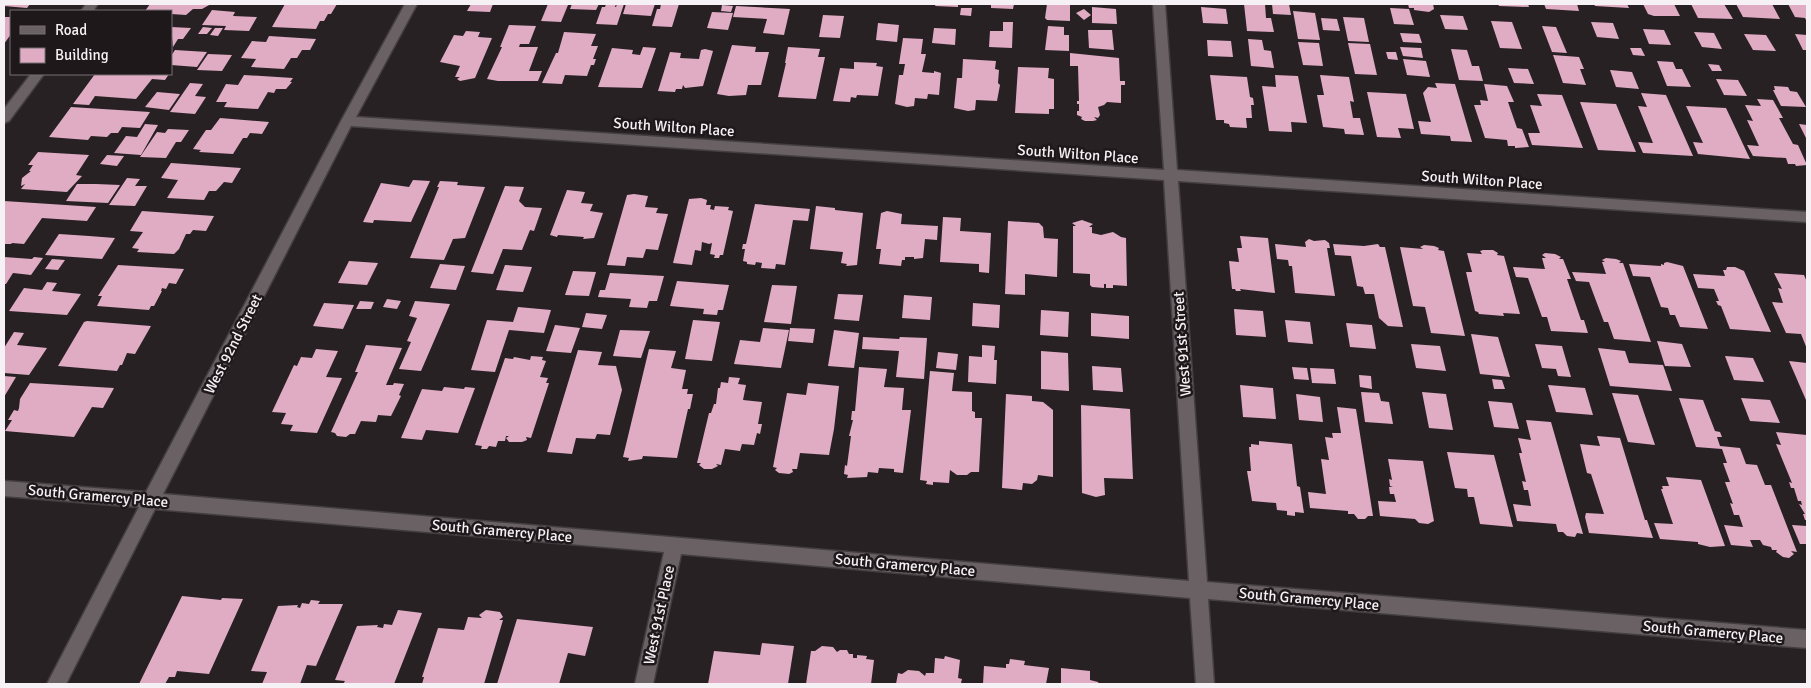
<svg xmlns="http://www.w3.org/2000/svg" width="1811" height="688" font-family="Signika,sans-serif">
  <style>
    .building { fill: #e0acc4 }
    .lines { fill: none; stroke-linecap: round; stroke-linejoin: round }
    .minor-casing { stroke: #433e40; stroke-width: 3 }
    .minor { fill: #6a6165; fill-rule: evenodd }
    .labels { text-anchor: middle; dominant-baseline: central; stroke-width: 5; stroke-linejoin: round; paint-order: stroke }
    .street-label { font-size: 15px; fill: #f6f1f4; stroke: #1e181b }
  </style>
  <rect width="100%" height="100%" fill="#282124"/>
  <g class="building">
    <polygon points="4,4 30,4 27,8 4,6"/>
    <polygon points="150,4 211,4 202,9 193,9 186,15 171,14 171,11 145,11"/>
    <polygon points="285,4 337,4 331,14 328,14 324,21 320,21 316,29 272,27"/>
    <polygon points="471,4 493,4 490,12 467,11"/>
    <polygon points="548,4 568,5 561,22 541,21"/>
    <polygon points="572,4 599,4 596,10 570,9"/>
    <polygon points="606,4 616,4 615,7 616,7 617,4 624,4 617,25 596,24 602,7 605,7"/>
    <polygon points="626,4 655,4 651,16 623,14"/>
    <polygon points="661,4 679,4 672,27 652,26 657,9 660,9"/>
    <polygon points="936,4 958,4 958,7 935,6"/>
    <polygon points="991,4 1014,4 1013,9 991,8"/>
    <polygon points="1047,4 1070,4 1070,21 1047,20 1045,18"/>
    <polygon points="1244,4 1265,4 1266,18 1271,18 1274,32 1247,31"/>
    <polygon points="1272,4 1289,4 1291,15 1273,14"/>
    <polygon points="1408,4 1433,4 1434,9 1429,12 1414,10 1414,8 1409,8"/>
    <polygon points="1498,4 1528,4 1529,7 1499,6"/>
    <polygon points="1544,4 1577,4 1579,11 1546,9"/>
    <polygon points="1594,4 1627,4 1629,8 1595,6"/>
    <polygon points="1643,4 1674,4 1680,16 1654,16 1648,14"/>
    <polygon points="1691,4 1724,4 1733,19 1698,18"/>
    <polygon points="1736,4 1772,4 1780,19 1743,17"/>
    <polygon points="1788,4 1807,4 1807,22 1805,18 1795,17"/>
    <polygon points="722,5 733,6 731,12 721,11"/>
    <polygon points="736,6 790,9 784,35 763,33 767,19 733,17"/>
    <polygon points="1092,7 1116,9 1117,24 1092,23"/>
    <polygon points="1201,7 1226,9 1228,24 1203,23"/>
    <polygon points="961,8 972,8 971,16 960,15"/>
    <polygon points="1390,8 1409,9 1414,25 1394,24"/>
    <polygon points="1084,9 1091,15 1084,20 1076,13"/>
    <polygon points="212,10 235,12 233,16 257,17 249,31 224,30 226,26 202,25"/>
    <polygon points="1293,11 1315,13 1320,40 1298,39"/>
    <polygon points="712,12 733,13 728,30 707,28"/>
    <polygon points="823,15 844,16 840,38 819,37"/>
    <polygon points="1440,15 1463,16 1468,30 1445,29"/>
    <polygon points="4,17 11,17 11,34 4,44"/>
    <polygon points="1343,17 1364,18 1369,42 1348,41"/>
    <polygon points="1321,18 1337,19 1340,31 1323,30"/>
    <polygon points="1491,21 1512,22 1522,49 1500,48"/>
    <polygon points="1003,22 1013,22 1012,48 989,47 990,31 1003,31"/>
    <polygon points="1591,22 1613,23 1619,39 1597,37"/>
    <polygon points="878,23 899,25 897,42 876,40"/>
    <polygon points="509,25 536,26 529,44 520,44 519,47 538,47 529,71 542,71 538,81 498,81 487,79 502,47 500,47"/>
    <polygon points="1048,26 1064,27 1064,35 1069,35 1069,51 1045,50"/>
    <polygon points="1542,26 1556,27 1567,53 1552,52"/>
    <polygon points="171,27 191,28 183,39 178,39 173,47"/>
    <polygon points="203,27 212,28 207,34 198,34"/>
    <polygon points="215,28 223,28 218,36 210,35"/>
    <polygon points="934,28 956,29 955,45 932,43"/>
    <polygon points="1643,29 1664,30 1671,45 1649,44"/>
    <polygon points="1088,30 1112,30 1114,50 1089,48"/>
    <polygon points="466,31 480,32 478,37 492,38 475,78 460,81 457,79 460,77 455,77 460,66 440,62 454,35 463,36"/>
    <polygon points="564,32 596,34 591,46 598,46 593,59 596,59 594,65 591,65 587,76 565,75 562,84 542,83 556,53 558,53"/>
    <polygon points="1694,32 1714,33 1722,49 1702,47"/>
    <polygon points="1400,33 1419,34 1422,43 1403,42"/>
    <polygon points="1744,34 1766,35 1776,51 1753,50"/>
    <polygon points="1795,34 1807,35 1807,50 1803,50"/>
    <polygon points="269,36 316,39 310,50 302,50 297,58 291,58 284,69 251,67 256,59 241,58 252,41 266,42"/>
    <polygon points="903,38 923,39 921,54 926,54 922,72 934,73 934,71 941,73 939,95 928,94 927,99 915,98 914,106 907,107 895,104 899,75 903,75 905,64 899,64"/>
    <polygon points="1248,39 1262,40 1264,50 1271,51 1274,68 1251,66"/>
    <polygon points="1207,40 1231,41 1233,57 1208,56"/>
    <polygon points="1298,42 1319,43 1323,66 1303,65"/>
    <polygon points="1348,43 1370,44 1377,75 1355,74"/>
    <polygon points="732,45 756,47 755,52 769,52 761,85 748,85 746,95 729,96 717,94"/>
    <polygon points="643,47 656,48 642,88 598,87 612,48 633,50 632,54 640,55"/>
    <polygon points="788,47 820,49 818,57 825,57 816,99 778,97 786,63 785,63"/>
    <polygon points="1400,47 1421,48 1423,58 1403,56"/>
    <polygon points="1630,48 1641,48 1645,56 1633,55"/>
    <polygon points="705,49 713,51 703,86 685,88 683,85 682,89 676,89 675,92 658,91 670,52 681,53 680,58 699,59 701,50"/>
    <polygon points="1451,49 1467,50 1472,66 1479,66 1483,81 1459,80"/>
    <polygon points="175,50 207,52 197,67 171,65 171,56"/>
    <polygon points="1386,52 1396,52 1398,60 1388,59"/>
    <polygon points="1070,53 1119,58 1120,81 1125,81 1125,85 1121,85 1121,103 1107,102 1104,105 1098,107 1100,115 1098,118 1094,117 1097,120 1093,121 1085,121 1081,119 1082,117 1077,115 1077,111 1079,111 1079,104 1077,104 1077,101 1079,101 1078,66 1070,66"/>
    <polygon points="208,54 232,55 222,71 197,70"/>
    <polygon points="1553,55 1579,57 1584,69 1580,69 1586,85 1563,83"/>
    <polygon points="963,59 996,61 995,69 999,70 998,83 1000,85 997,101 976,100 975,110 968,111 954,108 957,78 962,78"/>
    <polygon points="1403,59 1426,61 1430,77 1407,75"/>
    <polygon points="1657,61 1673,62 1676,69 1682,69 1691,87 1667,86"/>
    <polygon points="854,62 877,63 876,66 883,67 878,96 857,95 856,98 851,97 850,102 833,101 840,68 854,69"/>
    <polygon points="1708,64 1719,65 1722,71 1712,71"/>
    <polygon points="1018,67 1049,68 1048,78 1054,79 1054,109 1049,109 1049,114 1015,113"/>
    <polygon points="1508,68 1528,69 1534,84 1514,83"/>
    <polygon points="1610,70 1632,72 1639,89 1616,87"/>
    <polygon points="95,74 169,74 165,80 152,79 136,99 95,96 89,105 73,104"/>
    <polygon points="244,75 293,78 290,82 292,82 286,89 276,89 274,93 268,92 258,109 224,107 227,102 216,102 226,84 238,85"/>
    <polygon points="1210,75 1247,77 1250,97 1253,98 1254,105 1251,105 1252,118 1246,118 1247,128 1230,127 1229,124 1224,123 1224,120 1216,120"/>
    <polygon points="1275,75 1298,76 1307,123 1291,122 1292,132 1269,131 1262,86 1276,87"/>
    <polygon points="1320,75 1349,77 1354,102 1350,101 1353,118 1360,118 1364,135 1345,134 1344,129 1323,127 1317,95 1324,95"/>
    <polygon points="1716,79 1738,80 1747,96 1724,95"/>
    <polygon points="190,83 203,84 195,96 206,97 195,114 170,112"/>
    <polygon points="1435,83 1455,84 1472,142 1451,141 1450,136 1421,134 1418,121 1431,122 1423,93 1428,87 1437,88"/>
    <polygon points="1484,84 1507,86 1514,102 1508,102 1517,128 1522,129 1529,147 1515,148 1515,146 1508,146 1507,140 1485,138 1474,105 1481,105 1480,100 1488,101"/>
    <polygon points="1774,86 1788,87 1790,91 1797,92 1806,107 1781,106 1773,90 1775,90"/>
    <polygon points="157,92 180,94 169,110 145,107"/>
    <polygon points="1367,92 1406,94 1414,129 1398,128 1401,138 1377,137"/>
    <polygon points="1641,93 1666,95 1693,156 1643,153 1638,142 1653,143 1638,106 1647,107"/>
    <polygon points="1537,94 1562,95 1583,148 1532,145 1528,133 1540,133 1530,105 1542,106"/>
    <polygon points="1757,99 1773,100 1783,118 1779,118 1793,144 1798,145 1807,165 1796,166 1795,164 1788,164 1786,158 1753,156 1747,145 1759,146 1747,120 1753,121 1745,105 1761,106"/>
    <polygon points="1580,102 1616,104 1636,152 1598,150"/>
    <polygon points="1686,106 1726,108 1750,159 1698,154 1693,142 1703,143"/>
    <polygon points="71,107 150,112 140,128 122,127 118,133 111,133 107,137 91,136 88,140 49,137"/>
    <polygon points="220,118 269,122 262,134 250,133 247,138 243,138 233,154 199,152 201,150 193,149 206,130 211,130"/>
    <polygon points="145,124 158,125 141,155 114,153 126,136 137,137"/>
    <polygon points="1799,124 1807,125 1807,140"/>
    <polygon points="168,129 189,130 181,142 176,142 166,158 140,157 157,132 165,133"/>
    <polygon points="38,152 89,155 76,175 82,176 67,192 21,189 25,184 21,186 22,178 31,171 29,171 33,165 28,165"/>
    <polygon points="107,155 124,156 117,166 100,164"/>
    <polygon points="171,163 241,168 232,183 224,182 216,191 209,191 204,200 167,198 178,180 161,178"/>
    <polygon points="127,178 140,179 135,186 147,186 135,206 109,205"/>
    <polygon points="413,180 430,181 411,222 374,220 373,223 363,222 381,183 409,187"/>
    <polygon points="440,181 458,182 457,185 485,187 465,238 453,239 444,260 410,258 439,187 437,187"/>
    <polygon points="77,184 96,184 120,185 108,203 66,201"/>
    <polygon points="505,186 524,187 519,201 525,207 542,208 534,231 530,230 522,250 503,249 493,274 471,272"/>
    <polygon points="567,190 585,192 581,203 593,204 590,211 603,213 594,238 583,239 584,237 558,235 557,237 550,235"/>
    <polygon points="634,194 648,196 645,207 658,208 656,213 668,214 658,250 646,249 643,258 627,257 625,266 607,265 627,195"/>
    <polygon points="701,198 707,200 706,205 711,205 710,209 714,210 715,206 729,207 728,210 733,211 723,255 720,255 719,258 714,258 715,255 710,254 712,243 709,244 702,242 701,251 695,250 692,265 673,263 689,199"/>
    <polygon points="4,201 96,207 87,221 42,218 24,244 12,243 11,244 4,244"/>
    <polygon points="755,204 810,209 808,221 793,220 785,265 776,264 775,269 761,268 762,263 756,262 755,265 747,264 747,262 743,261 745,249 742,249 743,244 746,244"/>
    <polygon points="816,206 835,208 835,210 863,213 857,265 846,266 847,264 841,263 843,252 810,249"/>
    <polygon points="142,211 214,216 206,231 193,230 190,234 186,234 179,249 174,254 137,252 139,249 132,248 143,232 130,231"/>
    <polygon points="887,211 902,214 901,224 938,226 937,240 925,239 923,258 914,259 914,257 905,257 905,260 902,260 901,266 879,264 881,249 876,249 881,213"/>
    <polygon points="943,217 961,218 960,231 991,233 989,273 979,272 979,264 940,262"/>
    <polygon points="1082,220 1093,224 1089,227 1092,227 1092,233 1101,235 1113,232 1121,237 1126,238 1127,286 1113,285 1113,288 1106,288 1106,284 1104,284 1104,288 1092,287 1090,285 1090,274 1073,273 1073,226 1076,226 1072,223"/>
    <polygon points="1008,221 1039,223 1043,227 1044,238 1058,239 1057,277 1025,274 1025,295 1005,294"/>
    <polygon points="59,234 89,236 115,238 102,259 45,255"/>
    <polygon points="1240,236 1268,238 1275,293 1240,289 1241,291 1236,291 1235,289 1232,289 1229,261 1239,262 1237,248 1242,248"/>
    <polygon points="1309,239 1314,241 1325,240 1329,243 1330,248 1327,248 1335,296 1295,293 1292,266 1289,266 1288,260 1277,259 1275,244 1306,247 1305,242"/>
    <polygon points="1333,244 1364,246 1378,244 1380,247 1385,247 1403,327 1388,326 1379,318 1374,294 1365,294 1363,287 1357,286 1351,256 1335,255"/>
    <polygon points="1424,245 1434,246 1439,248 1438,250 1444,251 1465,336 1431,333 1425,307 1413,306 1400,247 1423,249 1420,247"/>
    <polygon points="1483,250 1493,250 1498,253 1497,255 1504,256 1520,314 1503,313 1504,316 1479,314 1478,312 1475,311 1466,272 1472,272 1467,253 1482,254 1480,251"/>
    <polygon points="1545,253 1555,254 1561,257 1559,259 1563,259 1571,279 1567,279 1581,320 1584,320 1588,333 1551,331 1547,317 1542,317 1528,278 1516,277 1513,267 1545,269 1542,258 1546,258 1542,255"/>
    <polygon points="4,257 32,259 34,257 43,258 31,275 13,273 6,284 4,284"/>
    <polygon points="1606,258 1616,259 1621,261 1619,263 1623,263 1651,342 1614,339 1608,322 1604,322 1589,282 1576,281 1572,272 1606,274 1602,262 1605,262 1602,260"/>
    <polygon points="52,259 65,260 58,270 45,269"/>
    <polygon points="349,261 378,263 367,285 338,283"/>
    <polygon points="1667,262 1683,266 1708,329 1680,327 1675,315 1670,315 1668,308 1661,307 1650,277 1633,276 1629,264 1661,266 1661,264 1664,265 1664,263"/>
    <polygon points="440,264 465,266 456,290 430,288"/>
    <polygon points="118,265 184,269 176,284 169,283 166,289 162,288 161,291 162,291 154,306 151,306 149,310 97,306 102,296 98,296"/>
    <polygon points="505,265 532,267 523,292 496,290"/>
    <polygon points="1727,267 1735,267 1744,271 1771,332 1730,329 1721,306 1718,305 1716,301 1719,301 1714,289 1698,288 1693,274 1725,276 1723,270 1726,270"/>
    <polygon points="573,271 596,272 589,296 565,295"/>
    <polygon points="610,273 664,276 657,301 649,301 647,308 629,307 631,299 598,297 600,290 605,290"/>
    <polygon points="1774,273 1804,275 1807,282 1807,349 1801,334 1786,333 1772,302 1783,303 1778,288 1782,289"/>
    <polygon points="677,281 729,285 723,310 718,310 717,315 703,314 704,309 670,306"/>
    <polygon points="47,282 57,283 52,291 81,294 67,315 9,311 24,288 42,290"/>
    <polygon points="772,285 797,286 791,324 764,322"/>
    <polygon points="838,294 863,295 859,321 834,319"/>
    <polygon points="904,295 932,297 930,320 902,318"/>
    <polygon points="387,299 401,301 397,309 383,307"/>
    <polygon points="360,301 374,302 371,309 356,309"/>
    <polygon points="415,301 450,304 421,371 399,369 411,342 407,341 417,318 409,316"/>
    <polygon points="324,303 354,305 343,329 313,326"/>
    <polygon points="973,303 1000,305 999,328 972,326"/>
    <polygon points="518,307 551,310 544,333 509,330 495,372 471,370 487,320 513,322"/>
    <polygon points="1234,309 1263,311 1266,337 1236,335"/>
    <polygon points="1041,310 1069,312 1068,337 1040,335"/>
    <polygon points="586,313 607,315 602,329 582,327"/>
    <polygon points="1091,313 1129,316 1129,339 1091,336"/>
    <polygon points="693,320 720,322 712,361 685,359"/>
    <polygon points="1285,320 1310,322 1313,344 1288,342"/>
    <polygon points="87,321 151,326 135,354 127,353 122,365 120,365 117,371 58,366 84,322"/>
    <polygon points="1346,323 1372,325 1376,349 1350,347"/>
    <polygon points="555,325 580,328 571,353 546,351"/>
    <polygon points="763,328 789,330 781,368 734,364 740,340 760,342"/>
    <polygon points="790,328 815,329 813,343 788,341"/>
    <polygon points="620,330 650,331 641,358 613,356"/>
    <polygon points="834,330 859,333 854,368 828,366"/>
    <polygon points="14,332 24,333 17,345 47,348 29,375 4,373 4,348"/>
    <polygon points="1471,334 1498,337 1510,377 1480,374"/>
    <polygon points="863,337 899,339 900,337 927,338 924,379 896,377 899,351 862,349"/>
    <polygon points="1657,341 1682,344 1691,367 1665,366"/>
    <polygon points="1411,344 1440,346 1446,371 1416,368"/>
    <polygon points="1535,344 1562,346 1571,377 1558,376 1556,369 1542,368"/>
    <polygon points="366,345 402,348 386,385 393,385 394,383 404,384 399,395 401,396 391,416 378,415 376,422 361,421 355,434 350,434 346,437 337,436 335,433 331,432 358,372 355,372"/>
    <polygon points="982,345 995,346 994,360 997,360 996,384 968,382 969,356 982,357"/>
    <polygon points="1598,348 1625,351 1629,363 1663,365 1672,391 1610,386"/>
    <polygon points="316,349 338,351 326,377 342,378 317,433 290,431 293,425 281,424 286,413 272,412 294,365 297,366 301,357 312,358"/>
    <polygon points="649,349 676,351 671,368 686,370 682,389 688,389 687,394 693,394 690,409 688,409 677,458 643,456 642,459 628,461 629,458 623,457"/>
    <polygon points="578,350 602,352 598,365 616,366 622,390 610,435 597,434 595,439 576,438 572,454 547,452"/>
    <polygon points="1041,351 1068,353 1069,391 1041,389"/>
    <polygon points="938,352 958,354 956,370 936,368"/>
    <polygon points="531,356 543,357 542,360 546,361 540,377 548,378 546,383 549,383 531,438 526,437 527,440 522,442 509,442 506,438 509,436 506,436 505,441 498,441 496,447 489,446 487,449 481,449 482,446 475,445 505,358 513,359 514,357 530,360"/>
    <polygon points="1725,356 1753,358 1764,382 1734,380"/>
    <polygon points="1789,361 1807,363 1807,400 1806,400"/>
    <polygon points="1092,366 1121,368 1123,392 1093,390"/>
    <polygon points="859,367 887,369 884,387 904,388 902,410 911,410 903,473 894,472 894,469 879,468 878,473 868,472 867,477 847,478 848,475 844,474 845,465 847,466 851,436 849,436 853,420 851,420 852,411 855,411"/>
    <polygon points="1292,367 1307,368 1309,380 1294,379"/>
    <polygon points="1310,368 1334,369 1336,384 1312,383"/>
    <polygon points="930,371 954,373 952,391 972,392 972,411 975,412 975,418 982,418 979,472 971,472 967,475 957,475 950,470 949,483 933,482 933,485 926,484 927,481 920,480"/>
    <polygon points="1359,375 1371,376 1372,389 1360,387"/>
    <polygon points="4,376 16,377 4,397"/>
    <polygon points="729,377 740,378 738,384 746,385 743,400 762,402 758,424 762,424 760,434 757,433 754,445 742,444 740,451 725,449 721,465 716,464 718,466 712,469 704,469 699,465 701,463 697,463 709,413 711,413 714,404 716,404 718,388 720,388 721,382 728,383"/>
    <polygon points="1492,379 1502,380 1505,389 1494,389"/>
    <polygon points="30,383 114,388 103,408 92,407 74,437 5,431 12,420 8,420 14,410 18,411 19,408 20,399"/>
    <polygon points="808,383 839,386 834,429 829,455 800,453 797,469 792,469 793,472 789,474 779,473 775,470 777,468 773,467 787,393 806,395"/>
    <polygon points="1240,385 1273,388 1276,419 1243,417"/>
    <polygon points="1548,385 1585,388 1593,415 1556,412"/>
    <polygon points="444,387 464,389 465,387 475,388 458,433 426,430 422,440 401,438 422,389 442,391"/>
    <polygon points="1361,392 1379,393 1381,401 1389,402 1393,424 1365,422"/>
    <polygon points="1422,392 1446,394 1453,430 1429,428"/>
    <polygon points="1612,393 1638,395 1655,445 1628,442"/>
    <polygon points="1006,394 1032,396 1032,401 1043,402 1053,410 1053,477 1038,475 1037,480 1032,484 1023,483 1022,490 1002,488"/>
    <polygon points="1296,394 1320,397 1323,422 1299,420"/>
    <polygon points="1679,398 1703,400 1715,431 1720,432 1722,437 1717,437 1720,446 1740,448 1746,464 1757,465 1765,485 1771,485 1797,552 1791,551 1794,554 1789,558 1783,557 1776,552 1777,550 1772,550 1771,547 1763,545 1760,540 1750,540 1753,547 1731,545 1724,525 1743,527 1739,515 1734,515 1730,503 1733,504 1725,482 1730,482 1723,463 1727,463 1722,449 1696,447"/>
    <polygon points="1741,398 1770,400 1780,423 1750,421"/>
    <polygon points="1488,401 1512,403 1519,429 1494,427"/>
    <polygon points="1081,405 1130,409 1133,479 1104,478 1105,495 1096,497 1082,493"/>
    <polygon points="1337,407 1356,409 1373,516 1368,516 1365,519 1358,519 1354,514 1348,514 1348,511 1310,508 1308,492 1326,494 1321,459 1329,460 1325,437 1333,438 1332,433 1341,433"/>
    <polygon points="1526,420 1551,422 1583,534 1577,533 1575,537 1567,536 1563,532 1558,532 1556,524 1517,521 1513,504 1531,506 1528,490 1524,490 1522,481 1526,482 1519,453 1522,453 1518,438 1531,440"/>
    <polygon points="1776,432 1807,435 1807,520 1805,520 1803,514 1805,514 1799,504 1802,505 1801,501 1798,501 1794,488 1791,488 1789,482 1792,483 1776,444 1781,445"/>
    <polygon points="1597,436 1620,438 1645,520 1647,520 1653,538 1589,533 1585,517 1586,513 1604,514 1591,474 1587,473 1580,444 1600,446"/>
    <polygon points="1259,441 1292,444 1297,486 1300,487 1304,513 1295,512 1295,516 1287,515 1287,511 1277,510 1276,503 1252,501 1247,471 1251,471 1249,447 1251,447 1251,444 1259,445"/>
    <polygon points="1447,452 1494,455 1513,527 1480,524 1474,497 1468,497 1467,489 1455,488"/>
    <polygon points="1388,459 1423,461 1434,521 1428,524 1419,523 1415,519 1380,516 1378,501 1396,502 1394,494 1390,494 1389,487 1393,487 1390,486 1389,479 1392,480"/>
    <polygon points="1666,477 1701,480 1725,546 1710,547 1698,544 1698,542 1660,539 1654,523 1673,524 1661,489 1663,489 1662,486 1669,486"/>
    <polygon points="1792,525 1807,526 1807,544 1800,544"/>
    <polygon points="182,596 221,600 222,598 243,599 209,674 177,671 175,677 169,677 165,684 139,684"/>
    <polygon points="311,600 320,601 318,604 343,604 316,666 307,665 300,684 262,684 267,672 251,671 278,606 298,605 297,607 300,608 302,603 309,604"/>
    <polygon points="398,610 422,613 394,684 343,684 345,681 335,680 357,626 378,625 377,627 383,628 384,624 392,625"/>
    <polygon points="486,610 500,612 503,617 499,620 503,620 484,684 422,684 424,677 422,677 438,628 464,630 468,617 482,618 479,615"/>
    <polygon points="517,619 593,627 585,656 568,653 559,684 497,684"/>
    <polygon points="762,643 794,646 788,684 708,684 714,651 760,655"/>
    <polygon points="822,646 833,647 837,652 840,650 847,650 849,654 853,654 853,658 857,658 857,655 867,656 866,659 874,660 871,684 806,684 811,651 815,651"/>
    <polygon points="945,656 960,660 958,678 962,679 961,683 896,684 898,673 902,674 908,670 919,671 925,676 926,673 934,673 935,658 944,659"/>
    <polygon points="1010,659 1025,661 1024,665 1049,668 1046,684 983,684 984,666 1006,668 1006,664 1009,664"/>
    <polygon points="1061,668 1090,671 1090,680 1098,682 1099,684 1061,684"/>
  </g>
  <g class="lines">
    <defs>
      <g id="minor">
        <polygon points="86,4 98,4 93,11 81,11"/>
        <path d="M 405,4 L 417,4 L 356,117 L 1164,170 L 1153,4 L 1165,4 L 1177,170 L 1807,212 L 1807,222 L 1178,181 L 1207,582 L 1807,630 L 1807,648 L 1208,599 L 1214,684 L 1196,684 L 1190,598 L 681,554 L 653,684 L 635,684 L 664,552 L 155,509 L 66,684 L 47,684 L 139,507 L 4,496 L 4,481 L 146,492 L 341,121 ZM 351,126 L 1164,180 L 1189,581 L 163,494 Z"/>
        <polygon points="31,74 44,74 9,121 4,123 4,109"/>
      </g>
    </defs>
    <use href="#minor" class="minor-casing"/>
    <use href="#minor" class="minor"/>
  </g>
  <g class="labels">
    <g class="street-label">
      <text transform="translate(674 127) rotate(4)">South Wilton Place</text>
      <text transform="translate(1078 154) rotate(4)">South Wilton Place</text>
      <text transform="translate(1482 180) rotate(4)">South Wilton Place</text>
      <text transform="translate(233 344) rotate(-63)">West 92nd Street</text>
      <text transform="translate(1182 344) rotate(-94)">West 91st Street</text>
      <text transform="translate(98 496) rotate(5)">South Gramercy Place</text>
      <text transform="translate(502 531) rotate(5)">South Gramercy Place</text>
      <text transform="translate(905 565) rotate(5)">South Gramercy Place</text>
      <text transform="translate(1309 599) rotate(5)">South Gramercy Place</text>
      <text transform="translate(659 615) rotate(-78)">West 91st Place</text>
      <text transform="translate(1713 632) rotate(5)">South Gramercy Place</text>
    </g>
  </g>
  <rect width="1811" height="688" fill="none" stroke="#f6f1f4" stroke-width="10"/>
  <rect x="10" y="10" width="162" height="65" fill="#1e181b" stroke="#746f72"/>
  <rect x="20" y="26" width="25" height="8" fill="#6a6165" stroke="#746f72"/>
  <text x="55" y="35" font-size="15" fill="#f6f1f4">Road</text>
  <rect x="20" y="48" width="25" height="15" fill="#e0acc4" stroke="#746f72"/>
  <text x="55" y="60" font-size="15" fill="#f6f1f4">Building</text>
</svg>
